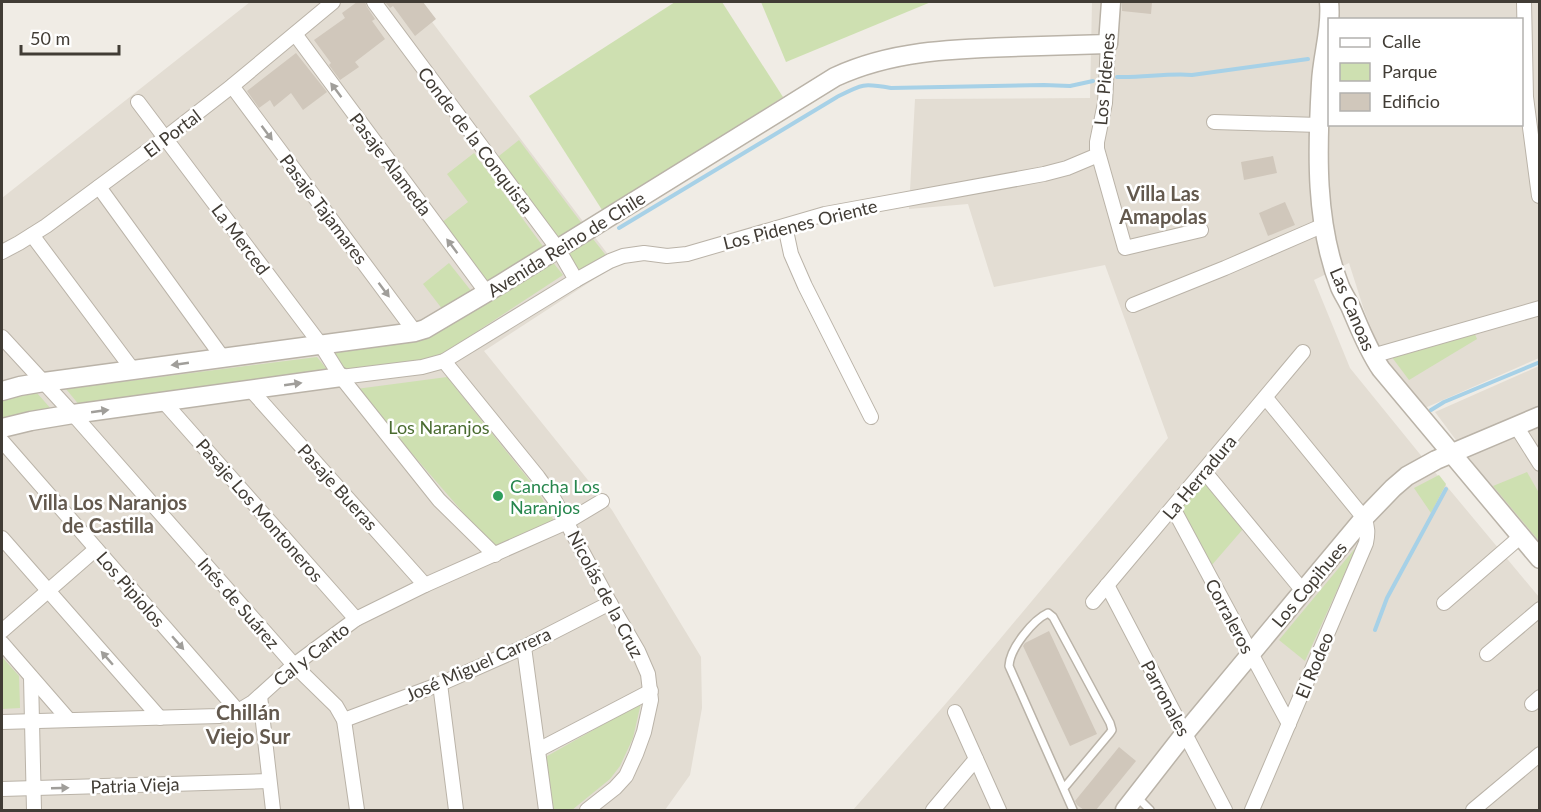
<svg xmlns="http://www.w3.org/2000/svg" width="1541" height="812" font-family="Lato,sans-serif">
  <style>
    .residential { fill: #e3ddd3; fill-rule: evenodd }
    .green { fill: #cee0b1 }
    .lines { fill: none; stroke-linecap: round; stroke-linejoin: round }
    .stream { stroke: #a7d1e7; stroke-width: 4 }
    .building { fill: #d0c7bb }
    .service-casing { stroke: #bab3a8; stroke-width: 10 }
    .minor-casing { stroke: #bab3a8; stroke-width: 16 }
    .tertiary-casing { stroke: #bab3a8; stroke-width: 21 }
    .service { stroke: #fff; stroke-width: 7 }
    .minor { stroke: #fff; stroke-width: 14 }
    .tertiary { stroke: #fff; stroke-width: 18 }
    .oneway { fill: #a09e9a }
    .leisure-dot { fill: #2e9e5b; stroke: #fff; stroke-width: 2 }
    .labels { text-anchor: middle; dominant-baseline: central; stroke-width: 5; stroke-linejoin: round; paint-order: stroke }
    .street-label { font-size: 18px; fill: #413c35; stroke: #fff }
    .park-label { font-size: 18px; fill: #4a6c30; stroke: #fff }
    .leisure-label { font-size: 18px; fill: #27864d; stroke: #fff; text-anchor: start }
    .neighbourhood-label { font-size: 20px; font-weight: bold; fill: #63594e; stroke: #fff }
    .quarter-label { font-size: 21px; font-weight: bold; fill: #63594e; stroke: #fff }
  </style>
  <rect width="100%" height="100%" fill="#f0ece5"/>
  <g class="residential">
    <polygon points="250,2 417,2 616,265 484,351 612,510 701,657 702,708 690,775 665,810 2,810 2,198"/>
    <path d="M 1092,2 L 1539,2 L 1539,358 L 1418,411 L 1384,360 L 1364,310 L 1349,263 L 1314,280 L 1350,368 L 1419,453 L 1539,597 L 1539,810 L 853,810 L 955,693 L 1168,438 L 1105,265 L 994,287 L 968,204 L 909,209 L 915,99 L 1090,98 ZM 1330,20 L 1522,20 L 1522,124 L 1330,124 Z"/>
    <polygon points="1539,366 1539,551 1435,412"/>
  </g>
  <g class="green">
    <polygon points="675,2 722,2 783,97 604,213 529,96"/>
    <polygon points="761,2 931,2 786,62"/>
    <polygon points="519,140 583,225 556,243 495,159"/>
    <polygon points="474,153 545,249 487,284 441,223 468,202 447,174"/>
    <polygon points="593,239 608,258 577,274 565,256"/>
    <polygon points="551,260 563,275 441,355 426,362 346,370 334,353 414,342 430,337"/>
    <polygon points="449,263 472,292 443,310 423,284"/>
    <polygon points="1474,332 1477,339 1409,380 1391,356"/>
    <polygon points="317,357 330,373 80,406 66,389"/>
    <polygon points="447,377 538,491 554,521 493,547 356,389"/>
    <polygon points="37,393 52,410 2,422 2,400"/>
    <polygon points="1527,472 1539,493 1539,541 1493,486"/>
    <polygon points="1439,475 1446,484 1431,513 1414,488"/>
    <polygon points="1204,482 1243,529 1211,566 1181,508"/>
    <polygon points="1357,546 1305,661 1279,640"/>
    <polygon points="2,657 19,676 20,708 2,709"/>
    <polygon points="641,703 633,738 620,766 610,779 572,810 548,810 542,759"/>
  </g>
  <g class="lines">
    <g class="stream">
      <path d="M 1117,77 C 1142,78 1167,73 1192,75 L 1308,59"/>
      <path d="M 619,228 L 837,97 C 862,84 863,83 891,88 L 1044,85 L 1070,86 L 1093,81"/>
      <polyline points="1431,410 1444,402 1540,362"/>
      <polyline points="1375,630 1387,598 1446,489"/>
    </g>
  </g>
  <g class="building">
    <polygon points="357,2 365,2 367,7 375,19 372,21 385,39 355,62 359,67 340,80 329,65 331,63 314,40 345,18 342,13"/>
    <polygon points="385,2 423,2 436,19 415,36 393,6 390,8"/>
    <polygon points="1122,2 1152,2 1151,14 1122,11"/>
    <polygon points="296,53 327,92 303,110 291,93 274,107 270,100 259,108 247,91"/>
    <polygon points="1273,156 1277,173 1244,180 1241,162"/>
    <polygon points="1285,202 1295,225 1268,236 1259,213"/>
    <polygon points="1049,631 1097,734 1070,746 1023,646 1025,643"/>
    <polygon points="1119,747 1136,761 1096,810 1084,810 1077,805 1075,801"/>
  </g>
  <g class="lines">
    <defs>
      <g id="service">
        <path d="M 1064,788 L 1110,733 L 1112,730 L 1110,723 L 1053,617 L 1048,613 C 1033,620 1010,648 1009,666 L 1073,810"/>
        <polyline points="1137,797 1150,810"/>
      </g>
      <g id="minor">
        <polyline points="374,2 558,249 576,280"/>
        <polyline points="1524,2 1526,97 1539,196"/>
        <polyline points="295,34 487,293"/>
        <polyline points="1108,44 1105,103 1097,142 1097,149 1125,248 1201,230"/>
        <polyline points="232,86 415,332"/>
        <polyline points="138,102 321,345 341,377 439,500 495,555"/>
        <polyline points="1214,122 1319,125"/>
        <polyline points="99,187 223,358"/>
        <polyline points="785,226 791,254 805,286 871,417"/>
        <polyline points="32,235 133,370"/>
        <polyline points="2,252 19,243 46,226 165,138 232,86 333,2"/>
        <polyline points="1133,305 1225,268 1324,225"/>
        <polyline points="2,337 73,414 294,665 336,706 344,720 357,810"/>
        <polyline points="1372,356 1540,308"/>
        <polyline points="444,361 538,477 554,499 610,603 638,651 648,674 651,700 644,732 636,754 626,776 615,788 587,810"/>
        <polyline points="341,377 422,367 444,361 576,280 610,261 623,256 644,253 667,256 687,254 825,214 1044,174 1067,168 1098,155"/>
        <polyline points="251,390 425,585"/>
        <polyline points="164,402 356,619"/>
        <polyline points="1516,426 1540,464"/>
        <polyline points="2,441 238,711"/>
        <polyline points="1204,471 1303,591"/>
        <polyline points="1173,508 1289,724"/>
        <polyline points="2,538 160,718"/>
        <polyline points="1107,585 1225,810"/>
        <polyline points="1093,602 1303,352"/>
        <polyline points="1444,603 1520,537"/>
        <polyline points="2,631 96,549"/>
        <polyline points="2,643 69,720"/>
        <polyline points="524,647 546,810"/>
        <polyline points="1487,654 1540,609"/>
        <polyline points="31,677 34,810"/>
        <polyline points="440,684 456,810"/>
        <polyline points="260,696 273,810"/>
        <polyline points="1532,704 1540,697"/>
        <polyline points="955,712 999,810"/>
        <polyline points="344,720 440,684 524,647 610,603"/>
        <polyline points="2,722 219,716 238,711 253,702 294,665 356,619 425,585 567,522 602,501"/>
        <polyline points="538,750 651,691"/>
        <polyline points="2,789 269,781"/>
        <polyline points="933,810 976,759"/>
        <path d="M 1252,810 L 1366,543 C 1368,533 1368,527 1364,518 L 1266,398"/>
        <polyline points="1473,810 1540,754"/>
      </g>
      <g id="tertiary">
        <path d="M 1329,2 C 1332,28 1322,57 1321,83 C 1317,152 1315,223 1340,287 C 1343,294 1348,301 1351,308 C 1360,329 1368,350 1381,369 L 1540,559"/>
        <path d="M 2,391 L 20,386 L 44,382 L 415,332 L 425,329 L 501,284 L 835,77 C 891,51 950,49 1011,47 C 1043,46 1075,45 1108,44 L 1111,2"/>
        <polyline points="2,428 31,421 73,414 341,377"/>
        <polyline points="1125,810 1185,733 1303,591 1364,518 1393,488 1407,476 1436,460 1540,416"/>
      </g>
    </defs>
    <use href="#service" class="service-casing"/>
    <use href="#minor" class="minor-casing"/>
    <use href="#tertiary" class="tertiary-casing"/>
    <use href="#service" class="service"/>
    <use href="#minor" class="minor"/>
    <use href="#tertiary" class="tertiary"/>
  </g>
  <defs><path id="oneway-solid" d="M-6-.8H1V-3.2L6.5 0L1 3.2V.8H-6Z" transform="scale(1.5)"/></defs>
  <g class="oneway">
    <use href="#oneway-solid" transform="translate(336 90) rotate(-127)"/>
    <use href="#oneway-solid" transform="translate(267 133) rotate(53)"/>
    <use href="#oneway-solid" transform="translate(452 246) rotate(-127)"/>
    <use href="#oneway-solid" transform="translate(384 290) rotate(53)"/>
    <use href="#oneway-solid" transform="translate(180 364) rotate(172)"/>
    <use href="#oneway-solid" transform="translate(293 384) rotate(-8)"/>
    <use href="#oneway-solid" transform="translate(100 411) rotate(-8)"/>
    <use href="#oneway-solid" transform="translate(178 643) rotate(49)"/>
    <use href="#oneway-solid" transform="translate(107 658) rotate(-131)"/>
    <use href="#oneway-solid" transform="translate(60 788) rotate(-2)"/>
  </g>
  <circle class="leisure-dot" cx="498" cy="496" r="6"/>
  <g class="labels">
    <g class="street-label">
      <text transform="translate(1104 79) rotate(-85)">Los Pidenes</text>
      <text transform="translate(172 133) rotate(-37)">El Portal</text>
      <text transform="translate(476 140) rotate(53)">Conde de la Conquista</text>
      <text transform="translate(391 164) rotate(53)">Pasaje Alameda</text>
      <text transform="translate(324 209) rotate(53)">Pasaje Tajamares</text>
      <text transform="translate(800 224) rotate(-14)">Los Pidenes Oriente</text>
      <text transform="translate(241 239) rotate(53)">La Merced</text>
      <text transform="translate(566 244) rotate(-32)">Avenida Reino de Chile</text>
      <text transform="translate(1353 309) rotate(67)">Las Canoas</text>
      <text transform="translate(1199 477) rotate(-50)">La Herradura</text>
      <text transform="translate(338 487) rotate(48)">Pasaje Bueras</text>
      <text transform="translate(260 510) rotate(49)">Pasaje Los Montoneros</text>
      <text transform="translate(1309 584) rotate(-50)">Los Copihues</text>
      <text transform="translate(131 589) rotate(49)">Los Pipiolos</text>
      <text transform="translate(606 594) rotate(62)">Nicolás de la Cruz</text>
      <text transform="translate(239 603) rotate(49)">Inés de Suárez</text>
      <text transform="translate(1230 616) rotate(62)">Corraleros</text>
      <text transform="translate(311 654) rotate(-38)">Cal y Canto</text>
      <text transform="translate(478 664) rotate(-24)">José Miguel Carrera</text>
      <text transform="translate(1314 665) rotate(-67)">El Rodeo</text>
      <text transform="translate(1166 698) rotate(62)">Parronales</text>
      <text transform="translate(135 785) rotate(-2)">Patria Vieja</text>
    </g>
    <g class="park-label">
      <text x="439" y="427">Los Naranjos</text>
    </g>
    <g class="leisure-label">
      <text x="510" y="486">Cancha Los<tspan x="510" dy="21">Naranjos</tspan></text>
    </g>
    <g class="neighbourhood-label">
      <text x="1163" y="193">Villa Las<tspan x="1163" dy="23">Amapolas</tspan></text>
      <text x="108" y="502">Villa Los Naranjos<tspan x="108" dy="23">de Castilla</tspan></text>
    </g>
    <g class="quarter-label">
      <text x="248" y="711">Chillán<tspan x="248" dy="24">Viejo Sur</tspan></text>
    </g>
  </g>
  <rect width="1541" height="812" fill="none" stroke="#413c35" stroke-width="6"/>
  <rect x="1328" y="18" width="195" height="108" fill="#ffffff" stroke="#b3b1ae" stroke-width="1.5"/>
  <rect x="1340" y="38" width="30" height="9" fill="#ffffff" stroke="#b3b1ae" stroke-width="1.5"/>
  <text x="1382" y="48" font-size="18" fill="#413c35">Calle</text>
  <rect x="1340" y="63" width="30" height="18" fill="#cee0b1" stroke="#b3b1ae" stroke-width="1.5"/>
  <text x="1382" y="78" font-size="18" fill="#413c35">Parque</text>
  <rect x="1340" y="93" width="30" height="18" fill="#d0c7bb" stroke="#b3b1ae" stroke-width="1.5"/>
  <text x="1382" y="108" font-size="18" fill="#413c35">Edificio</text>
  <path d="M21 45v9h98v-9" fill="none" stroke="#413c35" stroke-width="3"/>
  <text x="30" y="45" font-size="18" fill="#413c35" stroke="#ffffff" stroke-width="4.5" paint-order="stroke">50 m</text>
</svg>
